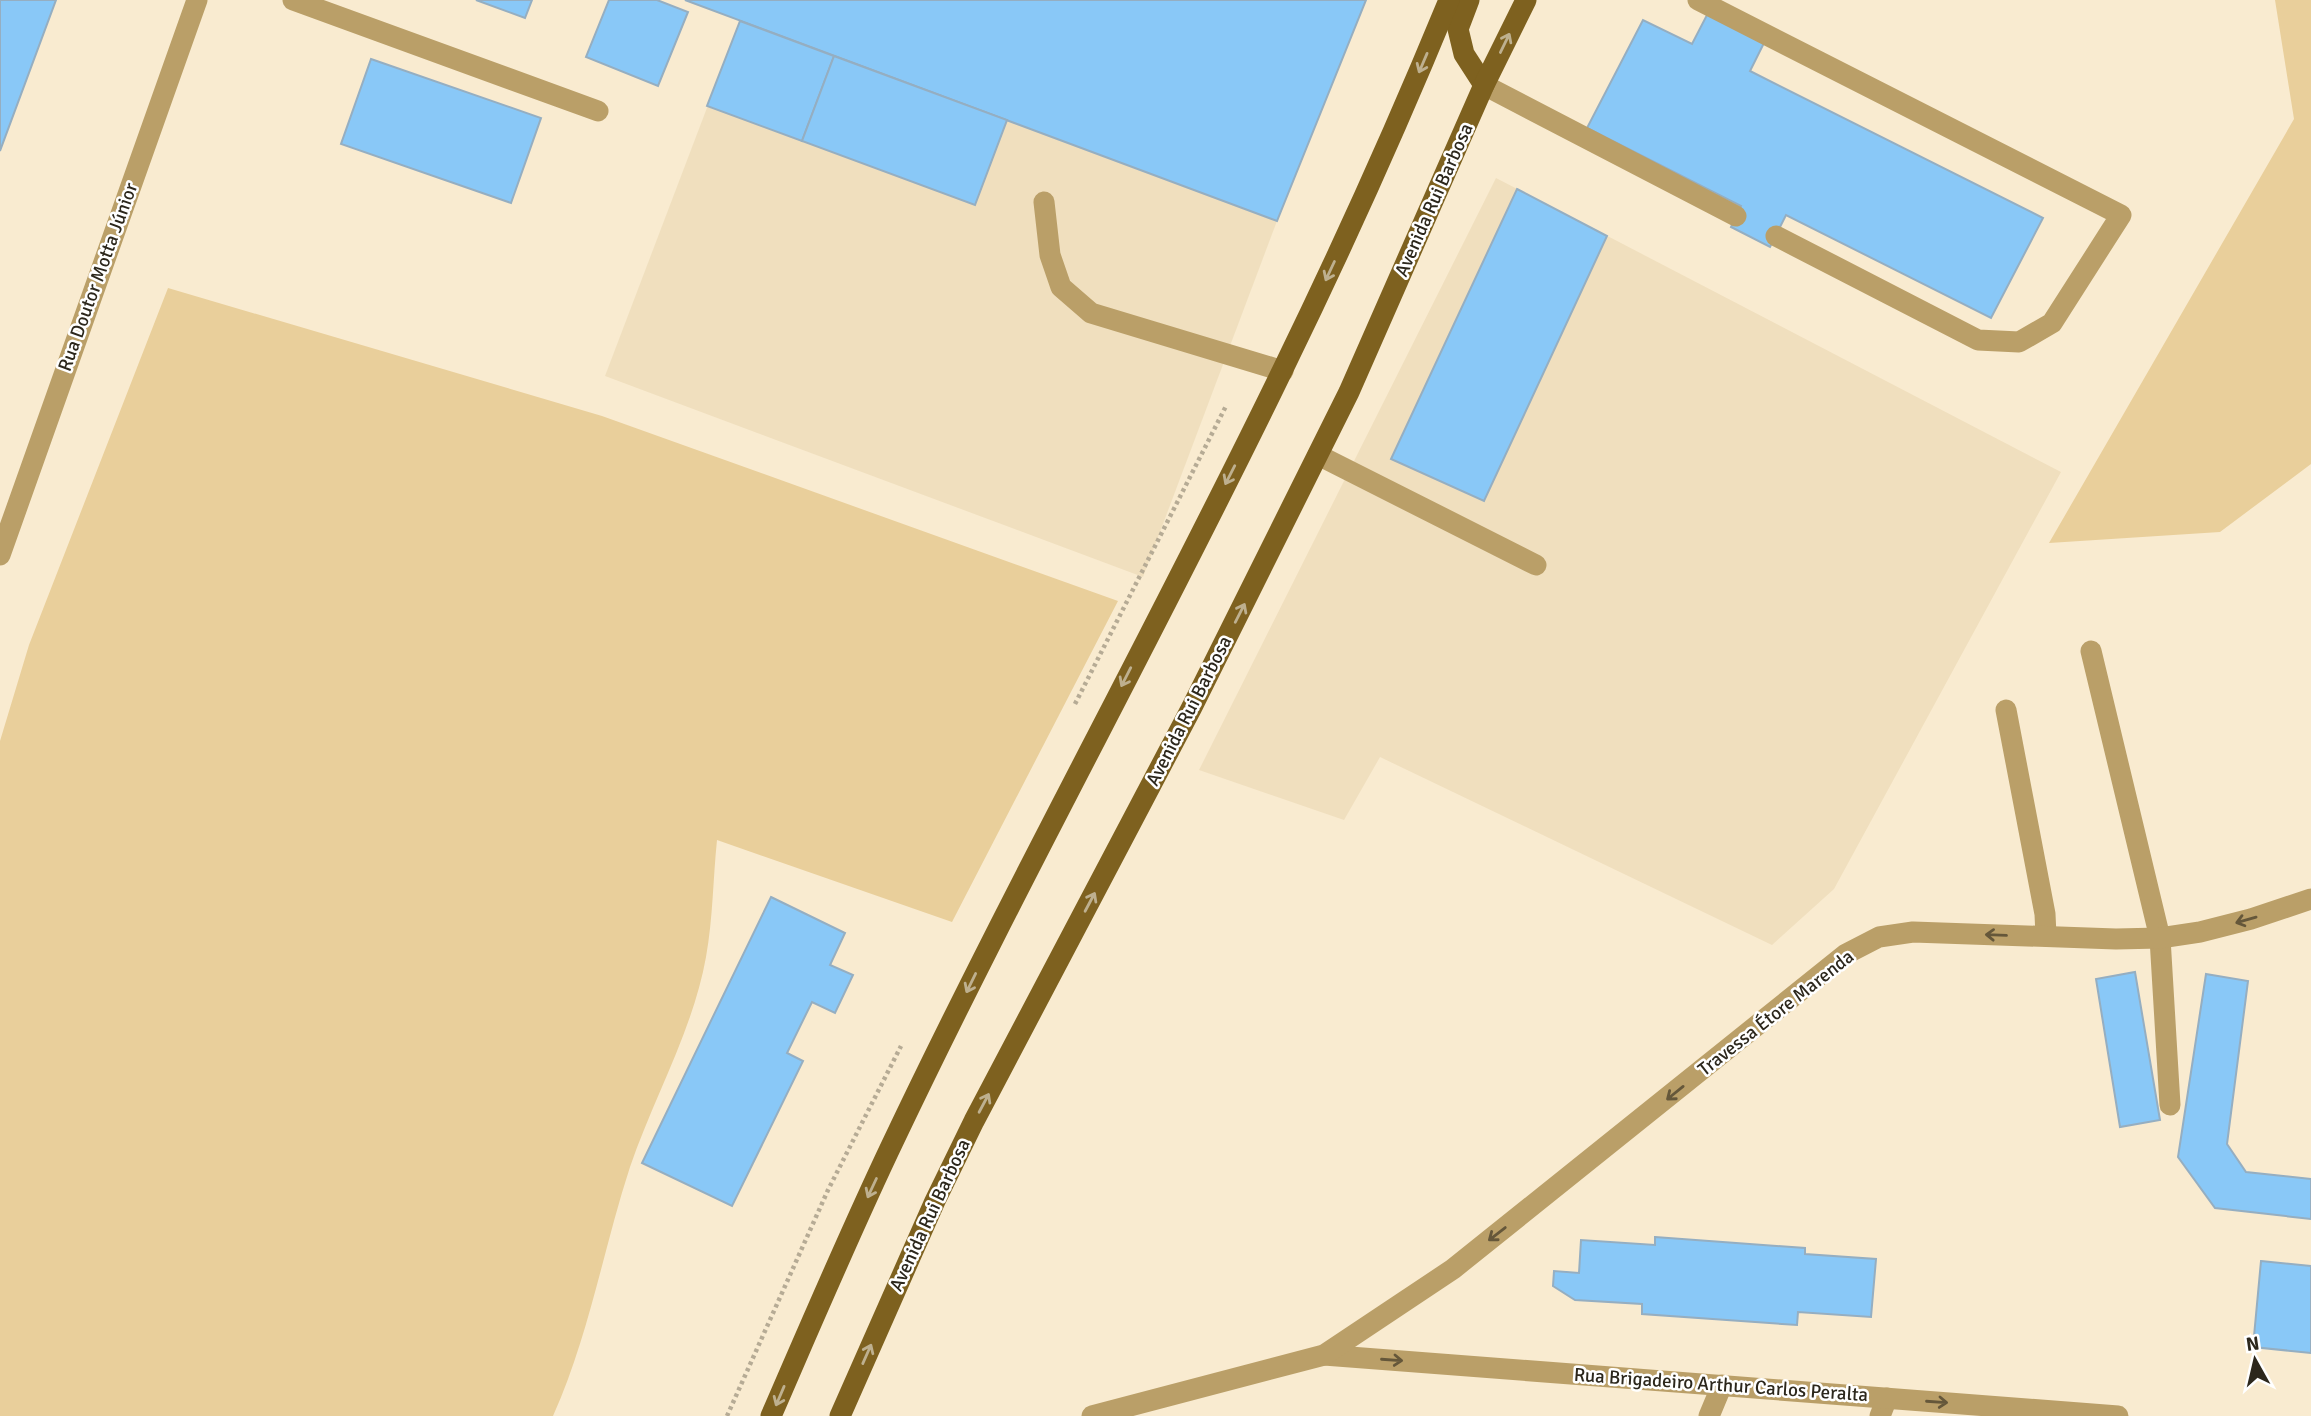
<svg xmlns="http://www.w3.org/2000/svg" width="2311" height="1416" font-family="Signika,sans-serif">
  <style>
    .built { fill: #f0dfbe }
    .green { fill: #e9cf9b }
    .building { fill: #89c8f7; stroke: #95aec1; stroke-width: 2 }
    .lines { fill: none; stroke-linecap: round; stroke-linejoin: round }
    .path { stroke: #b6ab95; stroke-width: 4.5; stroke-dasharray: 3.5 3.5; stroke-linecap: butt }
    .lane { stroke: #ba9f68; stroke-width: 21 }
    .street { stroke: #ba9f68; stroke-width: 21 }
    .primary { stroke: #7e611f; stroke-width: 21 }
    .oneway { stroke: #beb08f }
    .oneway2 { stroke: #65573a }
    .labels { text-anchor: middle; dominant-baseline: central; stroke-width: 5; stroke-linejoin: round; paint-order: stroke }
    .street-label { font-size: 19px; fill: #2c271c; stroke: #fff }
  </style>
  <rect width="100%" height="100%" fill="#f9ebd0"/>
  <g class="built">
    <polygon points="740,21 1277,221 1143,577 605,376"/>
    <polygon points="1496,178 2061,472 1834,889 1772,945 1380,757 1344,820 1199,770"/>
  </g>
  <g class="green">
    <polygon points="2275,0 2311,0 2311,464 2220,532 2049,543 2294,119"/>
    <path d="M 168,288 L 602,416 L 1118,601 L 952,922 L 717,840 C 713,878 713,919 706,957 C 693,1030 654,1097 630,1167 C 603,1250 589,1336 553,1416 L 0,1416 L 0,741 L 29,645 Z"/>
  </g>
  <g class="building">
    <polygon points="0,0 56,0 0,151"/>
    <polygon points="476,0 532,0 525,18"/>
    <polygon points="609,0 657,0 688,12 658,86 586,57"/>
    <polygon points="685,0 1366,0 1277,221"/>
    <polygon points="1708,13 1765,41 1750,71 2043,218 1991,318 1786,215 1770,247 1731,227 1741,206 1587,128 1643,20 1692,44"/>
    <polygon points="740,21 834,56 802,141 707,106"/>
    <polygon points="834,56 1007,120 975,205 802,141"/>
    <polygon points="371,59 541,118 511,203 341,144"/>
    <polygon points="1517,189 1607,236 1484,501 1391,459"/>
    <polygon points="771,897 845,933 830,965 853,975 835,1013 812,1002 787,1053 803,1061 732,1206 642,1163"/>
    <polygon points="2135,972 2160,1120 2120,1127 2096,979"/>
    <polygon points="2206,974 2248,981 2227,1144 2246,1172 2311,1179 2311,1219 2215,1208 2178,1157"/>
    <polygon points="1655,1237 1805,1248 1805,1254 1876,1259 1871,1317 1798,1312 1797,1325 1642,1314 1642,1304 1575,1300 1553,1286 1554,1271 1579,1273 1581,1240 1655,1245"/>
    <polygon points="2261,1261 2311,1266 2311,1353 2253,1347"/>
  </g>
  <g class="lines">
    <g class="path">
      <polyline points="1075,704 1226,406"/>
      <polyline points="727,1416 828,1190 901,1046"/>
    </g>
    <g class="lane">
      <polyline points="293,0 598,111"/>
      <polyline points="1698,0 2121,215 2052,323 2019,342 1978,340 1776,236"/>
      <polyline points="1484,85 1736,216"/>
      <polyline points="1044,202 1050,255 1061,287 1091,313 1283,371"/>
      <polyline points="1318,455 1536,565"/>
      <polyline points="2091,651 2160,938 2170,1105"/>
      <polyline points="2006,710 2045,914 2046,936"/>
      <polyline points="1709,1416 1722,1385"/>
      <polyline points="1880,1416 1887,1398"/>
    </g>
    <g class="street">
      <polyline points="0,555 197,0"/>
      <polyline points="1324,1355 2118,1416"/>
      <polyline points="1092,1416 1324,1355 1453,1269 1846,954 1879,937 1913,932 2116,939 2160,938 2200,932 2251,919 2311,899"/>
    </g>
    <g class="primary">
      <polyline points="1469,0 1458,29 1464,54 1484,85"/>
      <path d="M 771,1416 C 811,1324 850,1232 893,1142 C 1017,881 1158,628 1284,367 C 1343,246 1398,124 1449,0"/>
      <polyline points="840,1416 935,1201 974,1121 1192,707 1349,392 1484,85 1526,0"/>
    </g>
  </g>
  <defs><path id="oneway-shaft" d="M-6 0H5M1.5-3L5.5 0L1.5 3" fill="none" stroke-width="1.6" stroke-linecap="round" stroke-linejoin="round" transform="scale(1.75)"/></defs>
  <g class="oneway">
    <use href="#oneway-shaft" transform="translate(1505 43) rotate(-64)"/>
    <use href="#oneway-shaft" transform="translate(1423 63) rotate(113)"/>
    <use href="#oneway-shaft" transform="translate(1330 271) rotate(115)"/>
    <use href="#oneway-shaft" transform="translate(1230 475) rotate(117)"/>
    <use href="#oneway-shaft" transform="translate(1240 613) rotate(-63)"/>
    <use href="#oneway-shaft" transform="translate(1126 677) rotate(117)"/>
    <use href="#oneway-shaft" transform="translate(1090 902) rotate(-62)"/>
    <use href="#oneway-shaft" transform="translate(971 983) rotate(116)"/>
    <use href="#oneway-shaft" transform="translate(984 1103) rotate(-62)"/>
    <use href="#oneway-shaft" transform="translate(872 1188) rotate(115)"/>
    <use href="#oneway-shaft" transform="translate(867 1354) rotate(-66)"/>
    <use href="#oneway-shaft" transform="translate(780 1396) rotate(113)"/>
  </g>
  <g class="oneway2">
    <use href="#oneway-shaft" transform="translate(2246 920) rotate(164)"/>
    <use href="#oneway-shaft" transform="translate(1996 935) rotate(-178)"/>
    <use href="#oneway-shaft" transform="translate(1675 1093) rotate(141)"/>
    <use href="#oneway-shaft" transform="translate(1497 1234) rotate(142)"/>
    <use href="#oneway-shaft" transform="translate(1392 1360) rotate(4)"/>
    <use href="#oneway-shaft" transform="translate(1937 1402) rotate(4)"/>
  </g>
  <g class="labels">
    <g class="street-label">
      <text transform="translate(1434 200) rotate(-66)">Avenida Rui Barbosa</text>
      <text transform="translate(98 277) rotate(-70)">Rua Doutor Motta Júnior</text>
      <text transform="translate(1189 711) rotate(-63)">Avenida Rui Barbosa</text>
      <text transform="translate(1776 1013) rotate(-38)">Travessa Étore Marenda</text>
      <text transform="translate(930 1215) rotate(-65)">Avenida Rui Barbosa</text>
      <text transform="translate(1721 1385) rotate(4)">Rua Brigadeiro Arthur Carlos Peralta</text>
    </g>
  </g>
  <g transform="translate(2255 1360) rotate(352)" stroke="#ffffff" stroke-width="5" paint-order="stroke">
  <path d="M0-5L12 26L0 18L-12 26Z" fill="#2c271c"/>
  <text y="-10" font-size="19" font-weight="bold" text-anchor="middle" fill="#2c271c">N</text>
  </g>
</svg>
